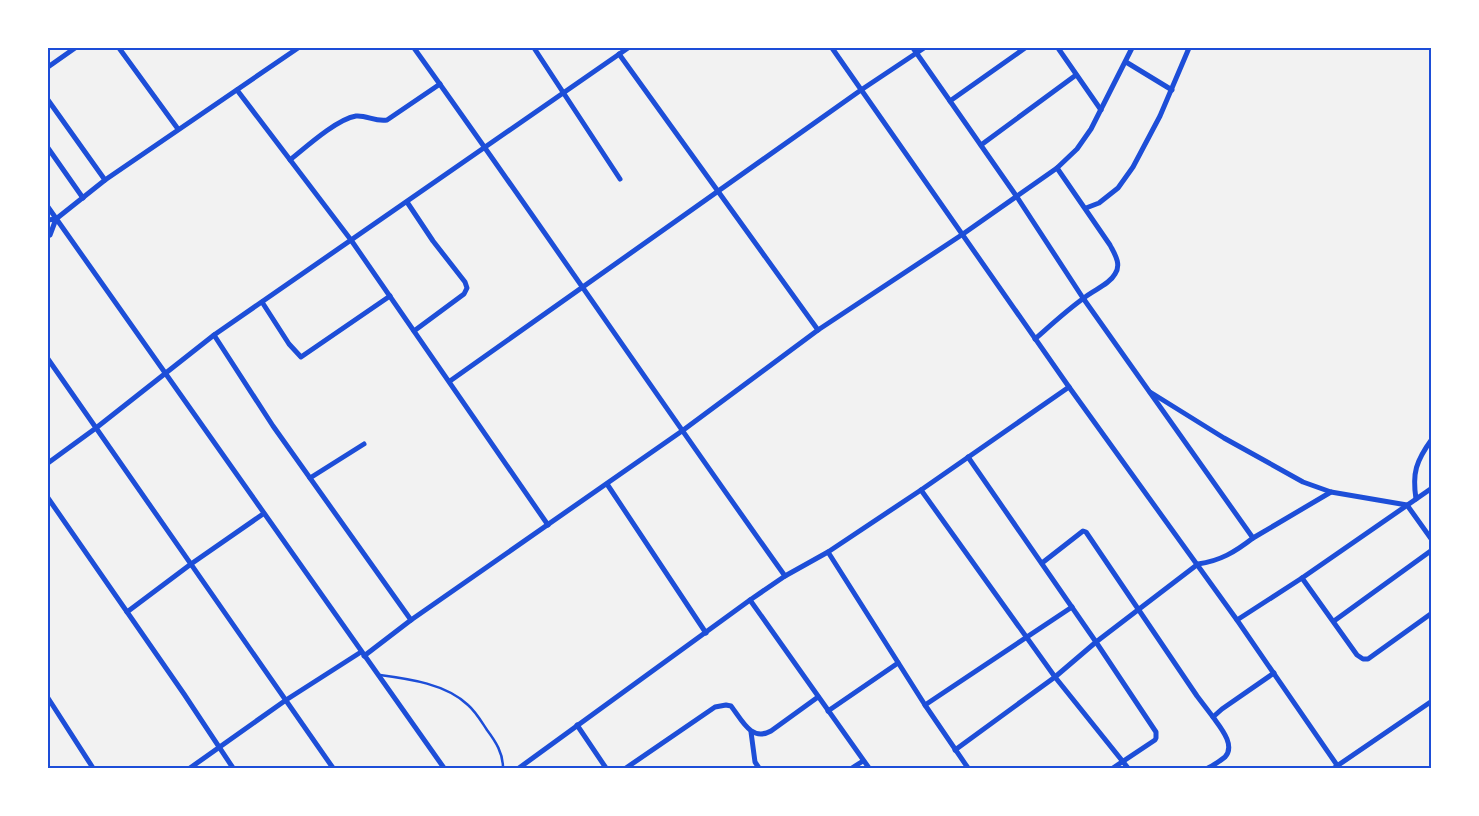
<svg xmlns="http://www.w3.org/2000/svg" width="1479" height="816" font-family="'Golos Text',sans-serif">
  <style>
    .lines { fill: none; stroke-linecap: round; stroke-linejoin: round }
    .service { stroke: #1d4ed8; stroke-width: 2.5 }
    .minor { stroke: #1d4ed8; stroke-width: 5 }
    .neatline { fill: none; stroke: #1d4ed8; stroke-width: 2 }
  </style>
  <rect width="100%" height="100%" fill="#f2f2f2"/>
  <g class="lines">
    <path class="service" d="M 380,675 C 410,679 446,684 468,705 C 476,712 481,721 487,730 C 496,742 503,753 503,768"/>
    <g class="minor">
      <polyline points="119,48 178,129"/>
      <path d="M 414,48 C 539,222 660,401 785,576"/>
      <polyline points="534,48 620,179"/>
      <polyline points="832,48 1069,387 1237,620 1339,768"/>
      <path d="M 913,48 L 1017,197 L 1083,298 L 1253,538 C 1235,552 1220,561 1198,564 L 1096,642 L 1055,677 L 955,750"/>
      <polyline points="1058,48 1101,110"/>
      <polyline points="619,54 818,330"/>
      <polyline points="1126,62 1172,90"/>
      <polyline points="48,67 75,48"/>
      <polyline points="237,90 351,240 548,525"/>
      <polyline points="48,100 105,180"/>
      <polyline points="950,101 1025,48"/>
      <polyline points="981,145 1076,75"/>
      <polyline points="48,148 83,198"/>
      <path d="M 290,160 C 306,147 337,119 356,116 C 367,115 375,122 387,120 L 440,84"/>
      <polyline points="407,202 433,241 465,282 467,288 464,294 414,331"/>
      <polyline points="48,207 444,768"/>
      <polyline points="1086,208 1099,203 1118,188 1133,167 1160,116 1189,48"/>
      <polyline points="48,220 56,219"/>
      <polyline points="48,236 50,235 56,219 105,180 298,48"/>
      <polyline points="262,302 289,344 301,357 390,296"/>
      <polyline points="214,335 273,426 411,620"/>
      <path d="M 1035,339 C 1051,325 1067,310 1084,298 C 1093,290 1109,285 1115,274 C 1122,264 1114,253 1110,245 L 1057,168"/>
      <polyline points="48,359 333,768"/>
      <polyline points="450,381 861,90 924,48"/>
      <polyline points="1150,392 1224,438 1303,482 1331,492 1407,505 1432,540"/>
      <polyline points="968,457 1096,642 1156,732 1156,738 1155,740 1113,768"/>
      <polyline points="48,463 96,428 214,335 628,48"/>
      <polyline points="310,478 364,444"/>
      <polyline points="607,484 706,633"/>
      <polyline points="921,490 1055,677 1128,768"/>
      <polyline points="48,498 184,694 233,768"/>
      <path d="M 1416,499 C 1412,473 1416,461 1432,439"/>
      <polyline points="1253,538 1331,492"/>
      <polyline points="828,552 925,705 968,768"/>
      <polyline points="1042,563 1083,531 1086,532 1197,696 1213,717 1222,709 1274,673"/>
      <polyline points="1302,578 1357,655 1363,659 1368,659 1432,613"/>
      <polyline points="750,600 869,768"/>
      <polyline points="127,612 191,564 263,514"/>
      <polyline points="1237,620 1302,578 1432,488"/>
      <polyline points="1334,621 1432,550"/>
      <polyline points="364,656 411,620 682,431 818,330 963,234 1057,168 1077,149 1091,129 1132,48"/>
      <polyline points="48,698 93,768"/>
      <polyline points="925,705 1072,607"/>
      <polyline points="828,711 898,663"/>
      <polyline points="577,725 606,768"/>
      <polyline points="751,732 755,762 759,768"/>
      <polyline points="190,768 286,700 361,652"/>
      <polyline points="519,768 750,600 785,576 828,552 921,490 1069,387"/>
      <path d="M 626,768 L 715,707 L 726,705 L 731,706 C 742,720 751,742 771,731 L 818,697"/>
      <polyline points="852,768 863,761"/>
      <path d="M 1208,768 C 1214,765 1220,761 1225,757 C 1236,745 1220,727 1213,717"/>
      <polyline points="1334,768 1432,701"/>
    </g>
  </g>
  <rect width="1479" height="816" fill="none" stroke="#ffffff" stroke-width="98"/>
  <rect x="49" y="49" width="1381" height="718" class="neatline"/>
</svg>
